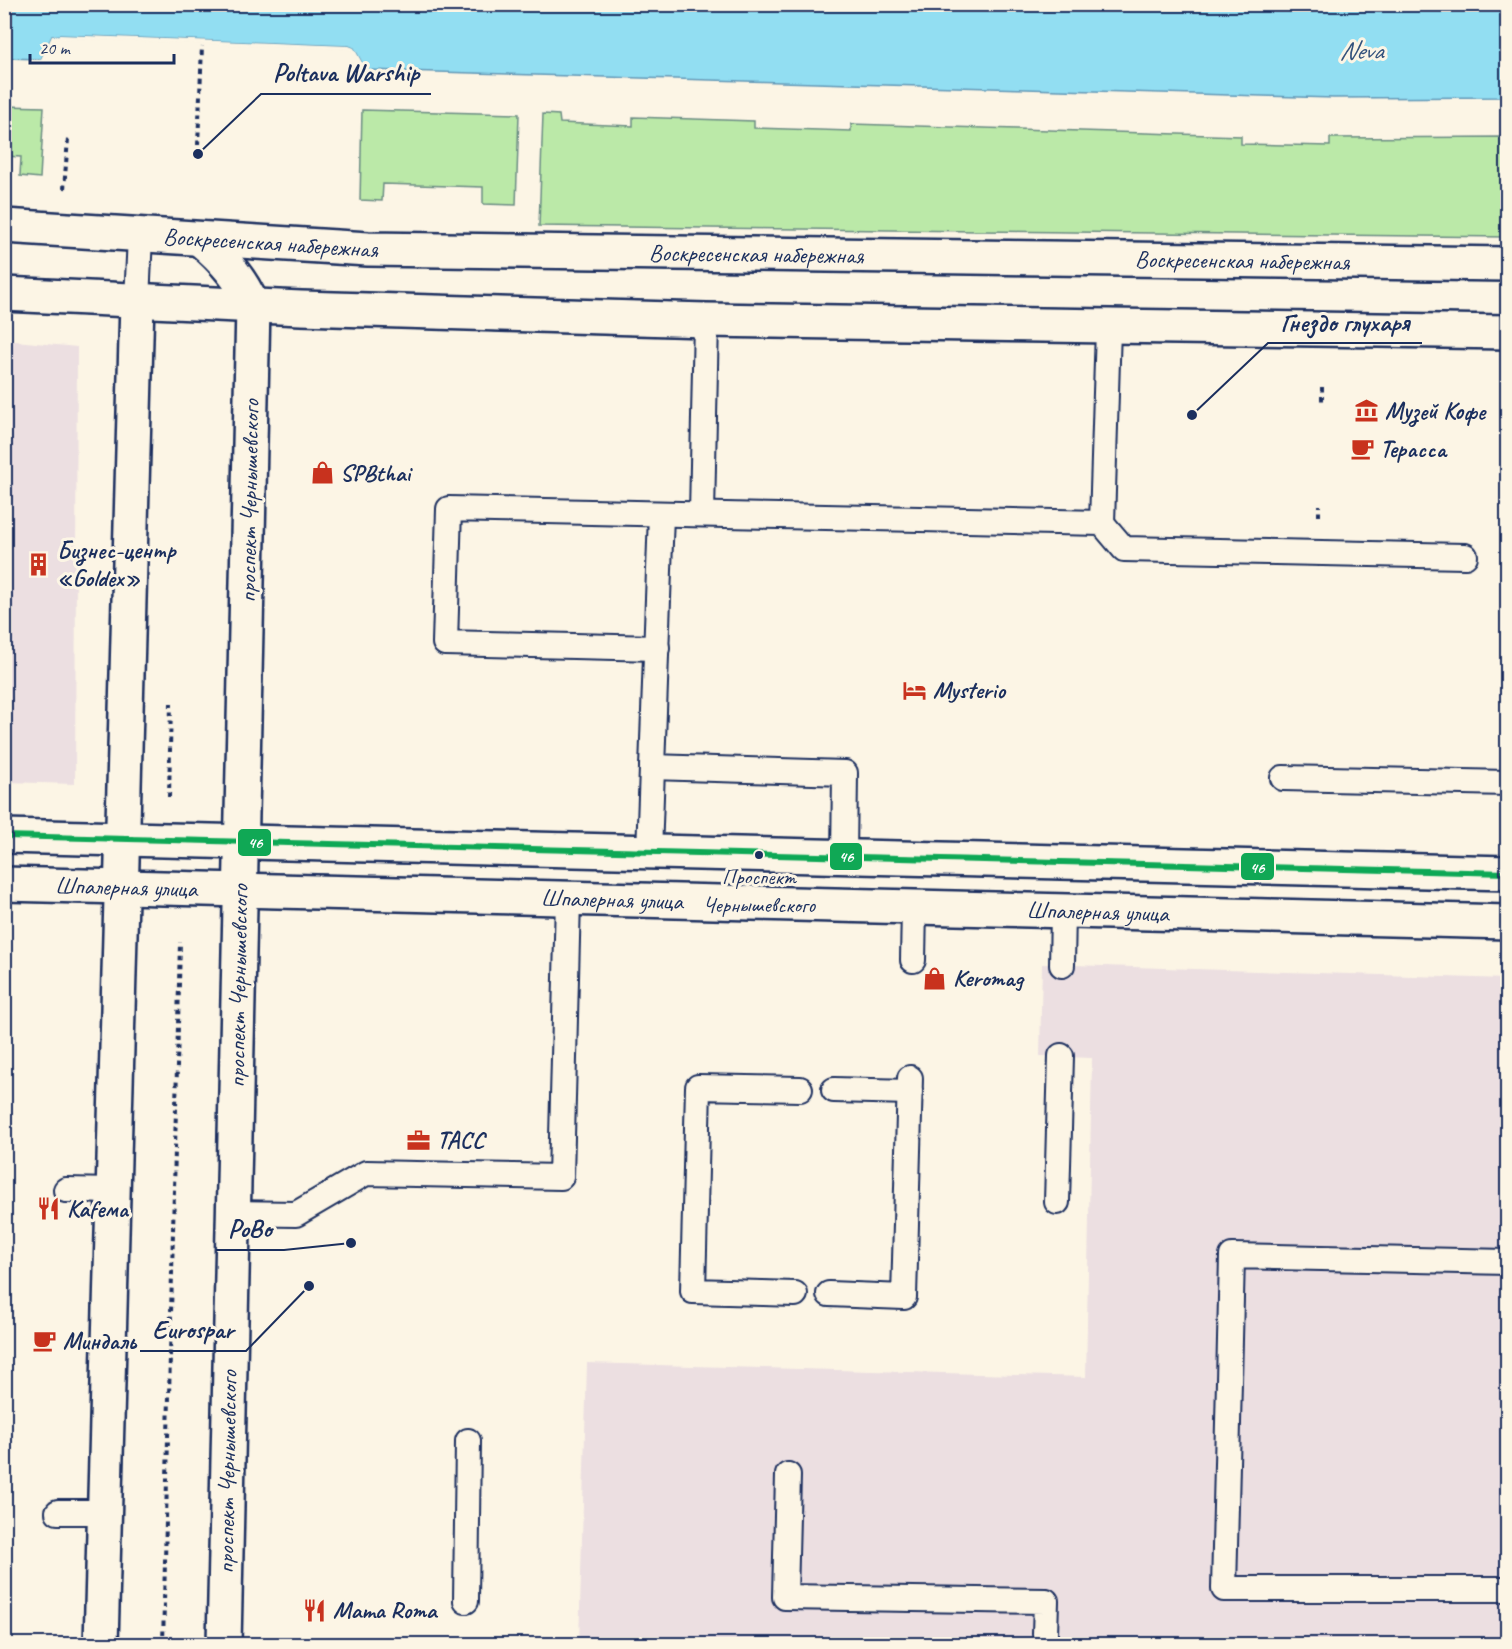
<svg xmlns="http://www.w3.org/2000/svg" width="1512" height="1649" font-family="Caveat,sans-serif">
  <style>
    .built { fill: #ecdfe1 }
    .green { fill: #bbe9a8; stroke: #6b8c83; stroke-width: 1.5 }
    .water { fill: #92def2; stroke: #6298b7; stroke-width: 1.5 }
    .pier { fill: #fcf5e5 }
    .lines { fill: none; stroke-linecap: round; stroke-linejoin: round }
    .service-casing { stroke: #1b2f5e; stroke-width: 28 }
    .tertiary-casing { stroke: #1b2f5e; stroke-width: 38 }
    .secondary-casing { stroke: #1b2f5e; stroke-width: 38 }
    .path { stroke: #1b2f5e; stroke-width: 4; stroke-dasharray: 4.5 4.5; stroke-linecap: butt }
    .service { stroke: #fcf5e5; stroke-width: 24 }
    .tertiary { stroke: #fcf5e5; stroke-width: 33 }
    .secondary { stroke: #fcf5e5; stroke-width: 33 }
    .bus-1-casing { stroke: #fcf5e5; stroke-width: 10 }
    .bus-1 { stroke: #10a855; stroke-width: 6 }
    .bus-dot { fill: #1b2f5e; stroke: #fcf5e5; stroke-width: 2 }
    .labels { text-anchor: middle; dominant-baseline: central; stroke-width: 6; stroke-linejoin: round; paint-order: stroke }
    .bus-label { font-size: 22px; fill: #1b2f5e; stroke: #fcf5e5 }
    .street-label { font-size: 24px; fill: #1b2f5e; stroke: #fcf5e5 }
    .poi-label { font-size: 24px; font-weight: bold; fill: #1b2f5e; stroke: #fcf5e5; text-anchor: start }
    .water-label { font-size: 26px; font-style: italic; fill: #33527c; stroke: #fcf5e5 }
    .leader { fill: none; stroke: #1b2f5e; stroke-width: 2 }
    .callout-dot { fill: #1b2f5e; stroke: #fcf5e5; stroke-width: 2 }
    .callout-label { font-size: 26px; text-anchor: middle; font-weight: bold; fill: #1b2f5e; stroke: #fcf5e5; stroke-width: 6; stroke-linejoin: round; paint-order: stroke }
    .line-badge { stroke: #fcf5e5; stroke-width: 2 }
    .badge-label { font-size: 16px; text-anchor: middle; font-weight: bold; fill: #fff }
  </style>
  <rect width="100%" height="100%" fill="#fcf5e5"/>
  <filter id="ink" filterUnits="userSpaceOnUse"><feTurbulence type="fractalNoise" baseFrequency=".0167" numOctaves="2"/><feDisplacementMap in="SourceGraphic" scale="12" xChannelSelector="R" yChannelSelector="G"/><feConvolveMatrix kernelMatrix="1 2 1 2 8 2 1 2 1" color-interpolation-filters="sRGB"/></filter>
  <g filter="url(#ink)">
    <g class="built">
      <polygon points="5,340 77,347 75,784 5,782"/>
      <polygon points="1042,964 1507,979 1507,1644 579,1644 587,1363 1086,1377 1092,1058 1040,1056"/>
    </g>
    <g class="green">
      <polygon points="4,106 44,107 40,178 20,176 21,157 5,156"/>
      <polygon points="362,110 519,114 516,205 483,204 483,187 383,184 382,201 360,200"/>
      <polygon points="543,114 559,115 560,123 633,126 633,117 754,121 754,128 851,131 851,124 1241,136 1241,144 1330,146 1330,138 1507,137 1507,237 539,226"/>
    </g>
    <polygon class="water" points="5,4 1508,5 1507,97 1334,98 366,70 354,48 349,46 60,35 52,36 41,59 5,58"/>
    <polygon class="pier" points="60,35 349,46 354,48 366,70 363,70 352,50 348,49 60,38 54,39 44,59 41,59 52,36"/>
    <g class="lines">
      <defs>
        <g id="service">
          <polyline points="137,301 140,236"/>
          <polyline points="702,514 706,320"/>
          <polyline points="1102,523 1108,328"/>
          <polyline points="657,648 445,643 449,509 1102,523 1124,549 1465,556"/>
          <polyline points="652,767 845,773 844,858"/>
          <polyline points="1283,778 1508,783"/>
          <polyline points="649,853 661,514"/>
          <polyline points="913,960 914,908"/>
          <polyline points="1062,965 1063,912"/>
          <polyline points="834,1090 910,1092"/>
          <polyline points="66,1190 112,1191"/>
          <polyline points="1057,1202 1061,1056"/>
          <polyline points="233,1213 296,1214 366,1173 561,1177 568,899"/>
          <polyline points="1508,1262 1232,1256 1224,1589 1508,1589"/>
          <polyline points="795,1294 693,1291 698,1087 800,1089"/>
          <polyline points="829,1294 904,1297 910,1078"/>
          <polyline points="788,1475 785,1597 1046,1601 1045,1634"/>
          <polyline points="58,1512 104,1512"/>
          <polyline points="466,1601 468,1441"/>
        </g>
        <g id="tertiary">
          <path d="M 201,240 C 225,260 240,278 253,306 L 224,1644"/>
          <polyline points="4,836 1508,873"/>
          <path id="s1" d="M 4,884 L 1508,922"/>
          <polyline points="101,1644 137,301"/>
        </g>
        <g id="secondary">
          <path id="s2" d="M 4,226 L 368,249 L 1508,264"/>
          <polyline points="4,294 301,308 706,320 1508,332"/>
        </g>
      </defs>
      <use href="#service" class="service-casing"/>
      <use href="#tertiary" class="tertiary-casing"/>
      <use href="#secondary" class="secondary-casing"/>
      <g class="path">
        <polyline points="198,145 202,46"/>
        <polyline points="64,189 68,139"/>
        <polyline points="1322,387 1322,401"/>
        <polyline points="1319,516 1319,505"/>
        <polyline points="169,797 171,703"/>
        <polyline points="163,1644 180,942"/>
      </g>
      <use href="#service" class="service"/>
      <use href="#tertiary" class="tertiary"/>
      <use href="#secondary" class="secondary"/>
      <defs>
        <polyline id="bus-1" points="4,836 1508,873"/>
      </defs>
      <use href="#bus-1" class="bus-1-casing"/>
      <use href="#bus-1" class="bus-1"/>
    </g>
  </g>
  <defs>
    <symbol id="museum-bare" viewBox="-9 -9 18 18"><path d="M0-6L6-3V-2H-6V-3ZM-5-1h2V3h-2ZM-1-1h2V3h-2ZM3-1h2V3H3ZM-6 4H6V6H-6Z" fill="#c8321e" stroke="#fcf5e5" stroke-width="2.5" paint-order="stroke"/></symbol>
    <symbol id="cafe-bare" viewBox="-9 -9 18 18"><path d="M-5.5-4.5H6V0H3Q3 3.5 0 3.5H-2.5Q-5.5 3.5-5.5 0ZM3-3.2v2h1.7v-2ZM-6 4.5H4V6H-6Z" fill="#c8321e" stroke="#fcf5e5" stroke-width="2.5" paint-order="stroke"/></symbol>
    <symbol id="shop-bare" viewBox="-9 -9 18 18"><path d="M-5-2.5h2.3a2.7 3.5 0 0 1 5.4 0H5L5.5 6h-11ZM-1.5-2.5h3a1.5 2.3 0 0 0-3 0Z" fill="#c8321e" stroke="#fcf5e5" stroke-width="2.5" paint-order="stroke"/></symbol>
    <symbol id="building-bare" viewBox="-9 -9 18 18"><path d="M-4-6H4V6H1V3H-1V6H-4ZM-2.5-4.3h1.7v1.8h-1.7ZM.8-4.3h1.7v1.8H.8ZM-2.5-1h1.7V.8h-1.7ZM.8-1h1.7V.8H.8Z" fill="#c8321e" stroke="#fcf5e5" stroke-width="2.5" paint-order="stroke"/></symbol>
    <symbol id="hotel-bare" viewBox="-9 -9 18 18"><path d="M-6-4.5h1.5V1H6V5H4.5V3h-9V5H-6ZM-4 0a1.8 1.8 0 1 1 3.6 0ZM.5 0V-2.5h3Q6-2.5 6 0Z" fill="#c8321e" stroke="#fcf5e5" stroke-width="2.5" paint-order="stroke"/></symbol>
    <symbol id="office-bare" viewBox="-9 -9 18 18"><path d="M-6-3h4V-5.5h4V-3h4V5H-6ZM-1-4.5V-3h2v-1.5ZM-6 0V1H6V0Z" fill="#c8321e" stroke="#fcf5e5" stroke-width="2.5" paint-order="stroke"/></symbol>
    <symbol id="restaurant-bare" viewBox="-9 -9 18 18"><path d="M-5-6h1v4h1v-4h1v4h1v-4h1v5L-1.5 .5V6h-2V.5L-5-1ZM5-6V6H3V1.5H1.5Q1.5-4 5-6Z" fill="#c8321e" stroke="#fcf5e5" stroke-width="2.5" paint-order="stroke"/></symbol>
  </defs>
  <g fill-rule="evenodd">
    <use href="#museum-bare" x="1350" y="394" width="33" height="33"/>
    <use href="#cafe-bare" x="1346" y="432" width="33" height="33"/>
    <use href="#shop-bare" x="306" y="456" width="33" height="33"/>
    <use href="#building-bare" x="22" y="548" width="33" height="33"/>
    <use href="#hotel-bare" x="898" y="674" width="33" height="33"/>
    <use href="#shop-bare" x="918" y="962" width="33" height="33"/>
    <use href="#office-bare" x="402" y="1124" width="33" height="33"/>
    <use href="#restaurant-bare" x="32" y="1192" width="33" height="33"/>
    <use href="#cafe-bare" x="28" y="1324" width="33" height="33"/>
    <use href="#restaurant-bare" x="298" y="1594" width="33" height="33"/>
  </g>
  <circle class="bus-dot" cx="759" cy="855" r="5"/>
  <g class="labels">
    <g class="bus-label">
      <text x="759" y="877">Проспект<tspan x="759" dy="28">Чернышевского</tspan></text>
    </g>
    <g class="street-label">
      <text stroke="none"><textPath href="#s2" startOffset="267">Воскресенская набережная</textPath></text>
      <text stroke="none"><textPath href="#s2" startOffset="753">Воскресенская набережная</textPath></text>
      <text stroke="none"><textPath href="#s2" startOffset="1239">Воскресенская набережная</textPath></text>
      <text transform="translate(249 501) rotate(-89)">проспект Чернышевского</text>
      <text stroke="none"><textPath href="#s1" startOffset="122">Шпалерная улица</textPath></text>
      <text stroke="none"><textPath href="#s1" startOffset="608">Шпалерная улица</textPath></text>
      <text stroke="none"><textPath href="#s1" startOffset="1094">Шпалерная улица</textPath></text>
      <text transform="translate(238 986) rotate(-89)">проспект Чернышевского</text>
      <text transform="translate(227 1472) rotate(-89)">проспект Чернышевского</text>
    </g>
    <g class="poi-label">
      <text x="1385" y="411">Музей Кофе</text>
      <text x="1380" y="449">Терасса</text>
      <text x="340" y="473">SPBthai</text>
      <text x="57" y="550">Бизнес-центр<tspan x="57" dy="28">«Goldex»</tspan></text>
      <text x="933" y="690">Mysterio</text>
      <text x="953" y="978">Keromag</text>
      <text x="437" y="1140">ТАСС</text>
      <text x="67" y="1209">Каfема</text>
      <text x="63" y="1341">Миндаль</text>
      <text x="333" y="1610">Mama Roma</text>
    </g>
    <g class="water-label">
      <text x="1361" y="50">Neva</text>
    </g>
  </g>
  <path class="leader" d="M198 154L261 94H431M1192 415L1268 343H1422M351 1243L284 1250H216M309 1286L246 1351H140"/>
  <g class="callout-dot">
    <circle cx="198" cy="154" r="6"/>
    <circle cx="1192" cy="415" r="6"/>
    <circle cx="351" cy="1243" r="6"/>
    <circle cx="309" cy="1286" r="6"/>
  </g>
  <g class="callout-label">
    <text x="346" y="81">Poltava Warship</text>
    <text x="1345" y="331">Гнездо глухаря</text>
    <text x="250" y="1237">PoBo</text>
    <text x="193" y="1338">Eurospar</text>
  </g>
  <g class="line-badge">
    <rect x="237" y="828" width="35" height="29" rx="6" fill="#10a855"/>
    <rect x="829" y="842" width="34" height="29" rx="6" fill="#10a855"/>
    <rect x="1240" y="852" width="35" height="29" rx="6" fill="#10a855"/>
  </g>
  <g class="badge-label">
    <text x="255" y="848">46</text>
    <text x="846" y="862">46</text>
    <text x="1257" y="873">46</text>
  </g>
  <rect width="1512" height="1649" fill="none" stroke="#fcf5e5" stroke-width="24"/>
  <rect x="12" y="12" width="1488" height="1625" fill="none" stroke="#1b2f5e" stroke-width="2" filter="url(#ink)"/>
  <path d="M30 54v9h144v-9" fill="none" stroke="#1b2f5e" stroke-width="3"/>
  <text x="39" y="54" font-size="18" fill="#1b2f5e" stroke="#fcf5e5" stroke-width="4.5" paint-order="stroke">20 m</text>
</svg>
